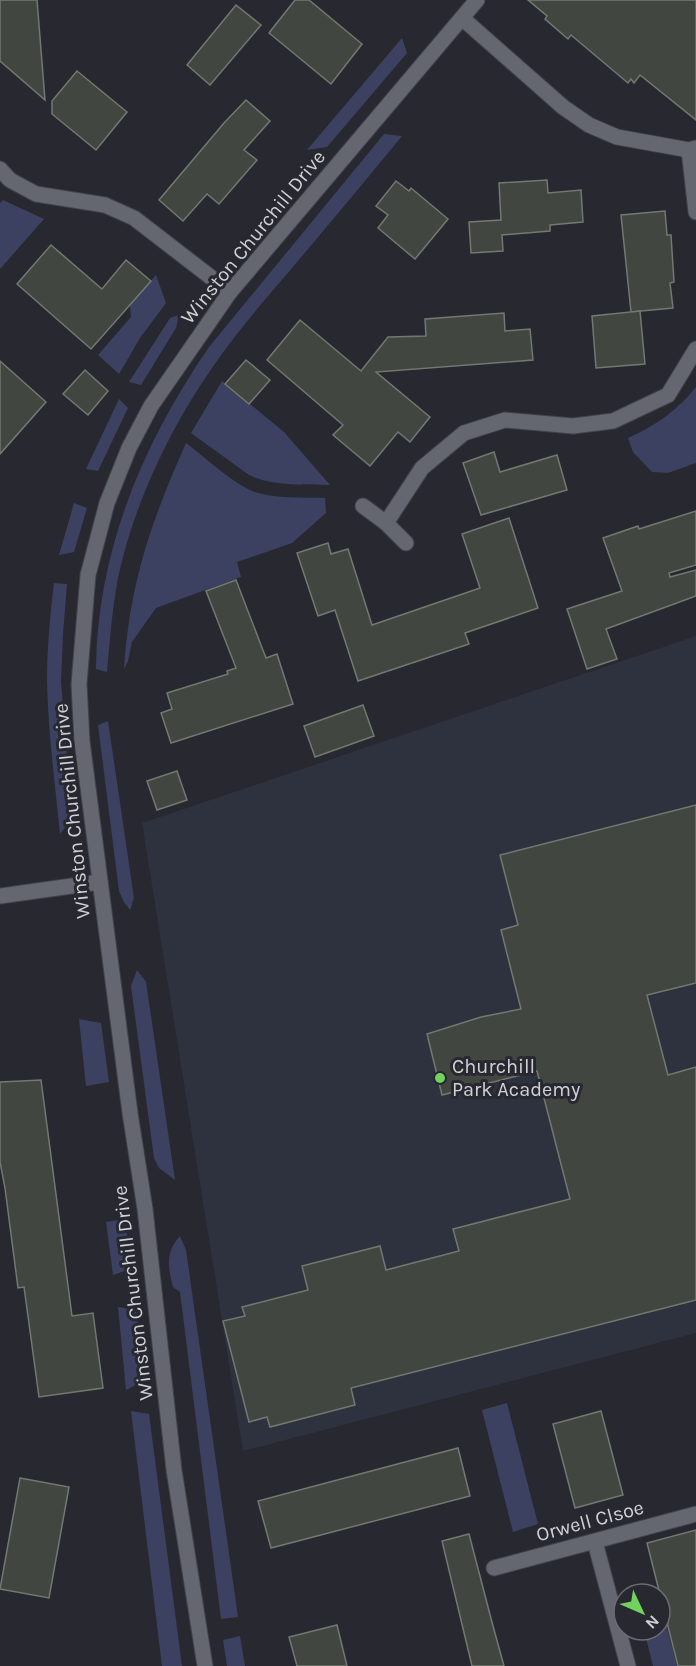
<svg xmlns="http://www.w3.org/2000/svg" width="696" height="1666" font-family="Karla,sans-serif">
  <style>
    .built { fill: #2e313e }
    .green { fill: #3d4161 }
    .building { fill: #414740; stroke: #727970; stroke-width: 1.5 }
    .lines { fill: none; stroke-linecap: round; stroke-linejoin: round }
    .street-casing { stroke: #42434a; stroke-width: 17 }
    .secondary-casing { stroke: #42434a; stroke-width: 17 }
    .street { stroke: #646670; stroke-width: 15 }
    .secondary { stroke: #646670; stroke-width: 15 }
    .poi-dot { fill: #71d35e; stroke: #272830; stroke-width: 2 }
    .labels { text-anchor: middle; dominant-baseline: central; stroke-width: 6; stroke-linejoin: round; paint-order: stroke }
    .street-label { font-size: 20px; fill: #d1d2d7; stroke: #272830 }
    .poi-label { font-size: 20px; fill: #d1d2d7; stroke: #272830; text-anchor: start }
  </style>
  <rect width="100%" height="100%" fill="#272830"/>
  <polygon class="built" points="696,636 696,1333 243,1451 142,823"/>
  <g class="green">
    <polygon points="402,38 407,53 327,147 307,150"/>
    <path d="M 384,134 L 402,136 C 369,176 336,216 303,255 C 272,292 239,328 212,368 C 170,428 133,506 118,578 C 112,609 110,641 107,672 L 96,669 C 97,551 143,443 209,347 Z"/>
    <polygon points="3,200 44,219 0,269 0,203"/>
    <polygon points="156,275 166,303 140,338 119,374 98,355 131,317 130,305"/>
    <polygon points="179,315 176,328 141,385 129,382 170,318"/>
    <path d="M 222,381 L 284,432 L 330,485 C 303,484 274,487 249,475 L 191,433 Z"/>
    <path d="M 696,387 L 696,463 L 668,473 L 652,472 L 633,452 L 628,438 C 655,426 678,410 696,387 Z"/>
    <polygon points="119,399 128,408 98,471 86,469"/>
    <path d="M 186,443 C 206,458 232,483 255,492 C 276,499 303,497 325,498 L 326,513 L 292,543 L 237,562 L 241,577 L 156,608 L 132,642 L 128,661 L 124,669 C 130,582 151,522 186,443 Z"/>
    <polygon points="74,503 87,508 74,552 59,555"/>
    <path d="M 54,583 L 67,584 L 63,634 L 61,682 L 72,818 L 60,834 C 55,783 48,732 47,681 C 47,648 50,616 54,583 Z"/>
    <polygon points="108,721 134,898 130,910 124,902 119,891 98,725"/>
    <polygon points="137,970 146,982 175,1180 159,1168 154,1158 131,986"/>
    <polygon points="79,1019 101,1023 109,1082 86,1086"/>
    <polygon points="125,1219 131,1269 113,1275 106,1222"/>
    <path d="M 180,1236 L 186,1250 L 238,1617 L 221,1619 L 180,1292 L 173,1287 C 168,1268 165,1252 180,1236 Z"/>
    <polygon points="118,1307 136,1310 145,1380 126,1390"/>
    <polygon points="507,1403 538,1524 513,1532 482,1410"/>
    <polygon points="131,1411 149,1414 182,1666 162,1666"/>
    <polygon points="660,1601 677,1666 653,1666 644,1630 660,1630"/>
    <polygon points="240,1636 245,1666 227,1666 223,1640"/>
  </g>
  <g class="building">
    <polygon points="0,0 37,0 45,100 0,61"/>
    <polygon points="295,0 309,0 362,44 331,84 269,33"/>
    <polygon points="528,0 696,0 696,120 640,75 634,83 631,79 628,83 571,35 568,39 545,19 547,16"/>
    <polygon points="236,5 261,25 210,85 187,65"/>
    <polygon points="77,71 127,112 96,150 52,114 52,101"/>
    <polygon points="246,100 270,121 244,150 257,160 219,204 207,194 183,221 159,200 224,123"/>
    <polygon points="547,180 548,193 581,190 583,222 550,225 550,231 502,235 503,251 471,253 469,222 501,220 499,183"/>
    <polygon points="396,181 409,191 411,188 448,219 415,259 378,228 388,215 376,206"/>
    <polygon points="665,211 667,235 671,235 674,282 670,283 673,308 631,312 621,215"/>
    <polygon points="51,245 102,289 126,260 151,281 91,349 17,284"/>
    <polygon points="640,311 645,364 596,368 592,316"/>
    <polygon points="504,313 505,331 530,329 533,360 376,372 430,417 410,442 398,432 370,466 333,435 343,425 267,360 300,320 361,371 388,337 426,336 425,319"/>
    <polygon points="246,360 270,380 249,404 225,384"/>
    <polygon points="0,361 46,402 0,454"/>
    <polygon points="85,370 108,391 88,415 63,394"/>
    <polygon points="494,452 500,472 557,455 567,490 481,515 463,463"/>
    <polygon points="696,511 696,565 669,573 670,577 696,570 696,596 606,629 617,659 587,669 567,609 622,591 603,538 638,526 639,529"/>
    <polygon points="509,518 538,608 465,633 469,644 358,681 335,610 318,616 297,553 328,543 331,554 348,549 372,625 480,588 462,534"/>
    <polygon points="236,580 266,658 277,654 293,704 171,743 161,713 172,709 167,693 228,674 227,671 236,668 206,591"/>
    <polygon points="363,705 374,736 315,757 304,726"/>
    <polygon points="177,771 187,800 157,810 147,781"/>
    <polygon points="696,805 696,983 647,995 668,1075 696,1067 696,1300 351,1388 355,1405 270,1427 267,1417 249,1422 223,1321 245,1316 242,1307 308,1290 302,1266 380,1246 386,1270 459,1251 453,1229 570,1199 537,1071 442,1095 427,1034 481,1017 521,1009 501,930 518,925 500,855"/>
    <polygon points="41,1080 72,1316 93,1313 103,1388 39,1397 24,1287 18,1288 5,1188 0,1162 0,1082"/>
    <polygon points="601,1411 623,1495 575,1508 553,1424"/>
    <polygon points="458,1448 470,1496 271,1548 258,1501"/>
    <polygon points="20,1478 69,1487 49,1598 0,1589"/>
    <polygon points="696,1530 696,1666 678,1666 647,1543"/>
    <polygon points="469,1534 493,1626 504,1666 472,1666 442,1541"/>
    <polygon points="337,1625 347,1666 297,1666 289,1637"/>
  </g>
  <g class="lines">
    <defs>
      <g id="street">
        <polyline points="462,18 563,107 589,125 617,137 689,150 696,148"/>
        <polyline points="689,150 696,212"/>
        <polyline points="0,169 10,180 36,194 105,205 134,218 230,292"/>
        <polyline points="363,506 386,523"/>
        <polyline points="406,543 386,523 422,468 464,433 505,420 573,426 613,421 668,395 696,349"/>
        <polyline points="0,896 100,882"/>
        <polyline points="595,1542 628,1666"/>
        <polyline points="494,1568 696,1514"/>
      </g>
      <polyline id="secondary" points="205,1666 174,1470 145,1209 130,1113 82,741 79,684 88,575 107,503 129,448 151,406 230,292 477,0"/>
    </defs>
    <use href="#street" class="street-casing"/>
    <use href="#secondary" class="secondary-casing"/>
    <use href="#street" class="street"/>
    <use href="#secondary" class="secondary"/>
  </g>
  <circle class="poi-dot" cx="440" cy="1078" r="6"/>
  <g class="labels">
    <g class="street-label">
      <text transform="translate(253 237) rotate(-51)">Winston Churchill Drive</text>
      <text transform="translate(72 811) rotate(-96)">Winston Churchill Drive</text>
      <text transform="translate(133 1293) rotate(-97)">Winston Churchill Drive</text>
      <text transform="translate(590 1521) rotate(-15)">Orwell Clsoe</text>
    </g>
    <g class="poi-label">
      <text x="452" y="1066">Churchill<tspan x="452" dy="23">Park Academy</tspan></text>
    </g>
  </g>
  <g transform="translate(642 1612) rotate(134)"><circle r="28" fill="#272830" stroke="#6b6c73" stroke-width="1.5"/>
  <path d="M0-4.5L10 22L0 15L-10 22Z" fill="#71d35e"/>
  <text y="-9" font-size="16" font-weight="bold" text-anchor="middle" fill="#d1d2d7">N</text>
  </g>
</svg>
